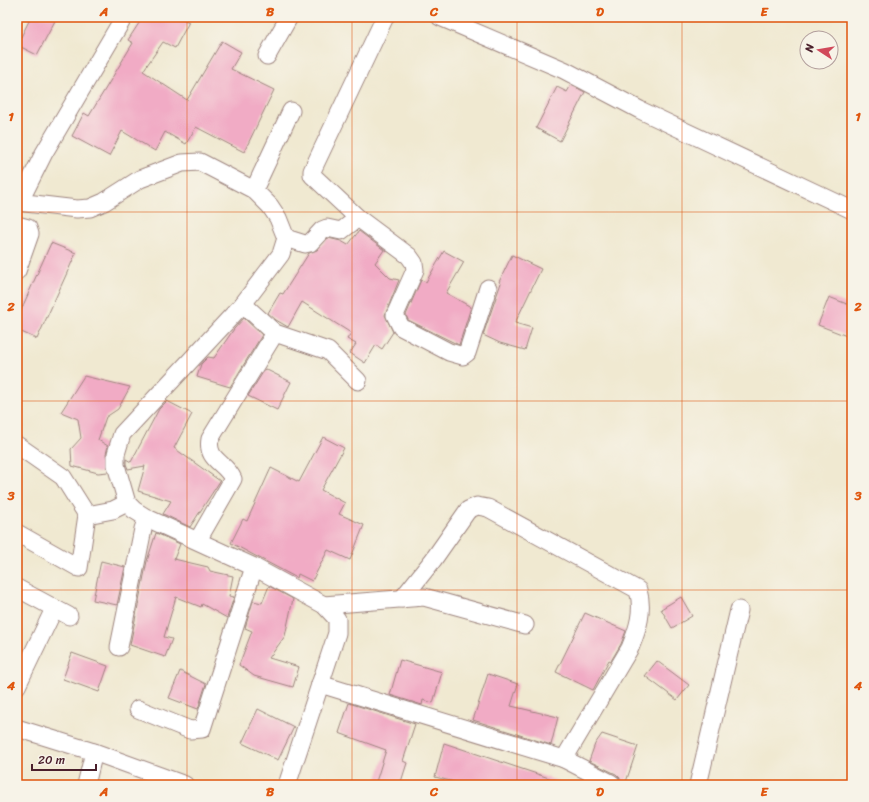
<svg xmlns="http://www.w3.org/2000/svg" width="869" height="802" font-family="Sriracha,sans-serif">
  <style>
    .building { fill: #f1abc5 }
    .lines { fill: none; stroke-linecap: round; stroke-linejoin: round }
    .minor-casing { stroke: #9d847e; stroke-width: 19 }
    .minor { stroke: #fff; stroke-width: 17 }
    .grid { fill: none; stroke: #e0560e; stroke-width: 1; stroke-opacity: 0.55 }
    .neatline { fill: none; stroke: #e0560e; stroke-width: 1.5 }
    .grid-label { font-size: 13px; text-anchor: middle; font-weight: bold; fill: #e0560e }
  </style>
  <rect width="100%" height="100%" fill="#f7f3e8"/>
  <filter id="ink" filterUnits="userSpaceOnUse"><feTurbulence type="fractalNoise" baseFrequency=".025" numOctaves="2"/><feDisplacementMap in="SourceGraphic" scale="8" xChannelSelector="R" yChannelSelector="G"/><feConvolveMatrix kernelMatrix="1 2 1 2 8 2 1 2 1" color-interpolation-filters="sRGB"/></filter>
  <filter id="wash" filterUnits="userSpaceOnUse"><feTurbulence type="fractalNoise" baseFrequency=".012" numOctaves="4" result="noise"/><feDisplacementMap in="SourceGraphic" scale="16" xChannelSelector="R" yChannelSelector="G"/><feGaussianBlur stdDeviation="0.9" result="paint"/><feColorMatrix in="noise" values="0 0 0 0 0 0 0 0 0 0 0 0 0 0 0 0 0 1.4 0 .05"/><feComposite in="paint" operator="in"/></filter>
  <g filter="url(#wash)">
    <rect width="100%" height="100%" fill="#f0e9d1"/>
    <g id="blocks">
      <g class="building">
        <polygon points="31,17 57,17 37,55 17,45"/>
        <polygon points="143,17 179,17 189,22 175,48 163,42 143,71 187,100 222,41 241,52 231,69 274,90 244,152 196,127 186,144 165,132 155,151 122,131 109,156 72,136 84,113 89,116 133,43 128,40"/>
        <polygon points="571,85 585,92 560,141 536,128 557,87 567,92"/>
        <polygon points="359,231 384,250 375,263 390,278 399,280 385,315 393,332 382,349 376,345 365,363 350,353 356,344 347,339 351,333 302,302 288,327 276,320 268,313 280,293 283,294 309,253 317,250 328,238 341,241 348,245"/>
        <polygon points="51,243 76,253 37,339 17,330 17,319"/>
        <polygon points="444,251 464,262 446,293 471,307 459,345 408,320 406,315 421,280 426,282"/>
        <polygon points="512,255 541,269 515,323 532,328 525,350 500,343 483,335 501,283 499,282"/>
        <polygon points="829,297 852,306 852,338 818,325"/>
        <polygon points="244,318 262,335 230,387 197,377 201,364 208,357 214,358 234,329"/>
        <polygon points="265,369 291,382 277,410 248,396"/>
        <polygon points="84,376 130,387 118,409 106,417 98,440 108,446 106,454 108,472 98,473 72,466 71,449 81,438 78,419 61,412"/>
        <polygon points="167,401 192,414 174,448 220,481 190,527 163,514 171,501 138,491 145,466 128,469 126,464 126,459 131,462 159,409"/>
        <polygon points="323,437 344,448 321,490 345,503 339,514 364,525 350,560 328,550 312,581 298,574 297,578 231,543 243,519 247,521 271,468 299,482"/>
        <polygon points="156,533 180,544 174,559 208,567 210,571 233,576 229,596 234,597 227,618 202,604 201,607 176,597 164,637 172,639 165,657 130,645 147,561"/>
        <polygon points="101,561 125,567 117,605 93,600"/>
        <polygon points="269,586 293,599 285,636 269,658 299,667 293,687 254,676 239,665 252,631 245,628 253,601 262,603"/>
        <polygon points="681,597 692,616 672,628 661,609"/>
        <polygon points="585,613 626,631 621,644 611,661 609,660 593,690 556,672"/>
        <polygon points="72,653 108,666 99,692 63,679"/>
        <polygon points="400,660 442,672 433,703 423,700 422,705 390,695"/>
        <polygon points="657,661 689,685 677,700 645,676"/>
        <polygon points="180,671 206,684 198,709 169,698"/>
        <polygon points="488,674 518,684 511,706 558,717 551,745 473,720"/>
        <polygon points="349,703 415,724 403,761 407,763 400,785 375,785 386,750 339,733"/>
        <polygon points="258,709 294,727 278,760 242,743"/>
        <polygon points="602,734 638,746 625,785 620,785 620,778 616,774 589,761 595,744"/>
        <polygon points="444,743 561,782 560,785 466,785 435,777"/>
        <polygon points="583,780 593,785 581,785"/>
      </g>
    </g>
  </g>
  <g filter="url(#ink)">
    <use href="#blocks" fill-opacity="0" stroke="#9d847e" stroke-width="1"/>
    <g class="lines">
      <defs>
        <g id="minor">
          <polyline points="385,17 312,171 312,175 358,218 409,256 414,263 415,270 395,315 401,327 449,352 463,356 467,353 488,288"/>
          <polyline points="440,17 564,70 640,110 852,210"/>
          <polyline points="267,56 289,17"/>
          <polyline points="254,190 291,111"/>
          <polyline points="17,202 77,209 90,208 104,202 140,179 182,163 200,162 254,190 270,206 278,218 286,238 281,254 243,304 122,434 116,454 116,465 127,503 134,510 147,518 254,567 324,605 337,619 337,633 287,785"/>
          <polyline points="19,203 44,153 124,17"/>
          <polyline points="17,225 28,228 30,234 17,271"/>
          <polyline points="286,238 305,244 310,243 322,230 327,228 341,231 358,218"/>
          <polyline points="275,333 328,351 358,381"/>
          <polyline points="17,445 63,477 87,515"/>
          <polyline points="17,533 79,568 87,515 113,510 127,503"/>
          <path d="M 198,540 L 233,479 C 226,462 206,461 210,439 L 275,333 L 243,304"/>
          <polyline points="17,588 69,616"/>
          <polyline points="324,605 424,597 525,625"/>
          <polyline points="119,647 143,529 147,518"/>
          <path d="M 320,684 L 564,759 L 630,648 C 638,629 644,610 638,590 L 488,508 L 477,506 L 468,510 L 433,560 L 402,599"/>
          <polyline points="17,686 54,609"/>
          <polyline points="138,709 190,730 202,729 254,567"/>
          <polyline points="17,728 94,752 185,785"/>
          <polyline points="564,759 611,783"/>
          <polyline points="86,785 94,752"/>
          <polyline points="698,785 739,610"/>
        </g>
      </defs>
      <use href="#minor" class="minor-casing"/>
      <use href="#minor" class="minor"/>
    </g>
  </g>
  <path class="grid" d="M 187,17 L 187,785M 352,17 L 352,785M 517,17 L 517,785M 682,17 L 682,785M 17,212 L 852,212M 17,401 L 852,401M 17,590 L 852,590"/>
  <rect width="869" height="802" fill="none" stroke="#f7f3e8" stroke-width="44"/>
  <g transform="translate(819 50) rotate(282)"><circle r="19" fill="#f7f3e8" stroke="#b29e9c"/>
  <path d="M0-3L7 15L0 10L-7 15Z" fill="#d1495b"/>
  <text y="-6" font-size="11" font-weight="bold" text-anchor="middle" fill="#4a1f2b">N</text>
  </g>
  <path d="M32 764v6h64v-6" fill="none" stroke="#4a1f2b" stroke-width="2"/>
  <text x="38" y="764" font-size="12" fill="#4a1f2b" stroke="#f7f3e8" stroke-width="3" paint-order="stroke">20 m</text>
  <rect x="22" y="22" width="825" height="758" class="neatline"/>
  <g class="grid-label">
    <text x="104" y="16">A</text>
    <text x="270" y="16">B</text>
    <text x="434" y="16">C</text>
    <text x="600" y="16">D</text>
    <text x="764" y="16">E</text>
    <text x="11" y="121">1</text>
    <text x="858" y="121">1</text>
    <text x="11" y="311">2</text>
    <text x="858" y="311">2</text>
    <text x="11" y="500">3</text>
    <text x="858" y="500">3</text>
    <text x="11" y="690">4</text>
    <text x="858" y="690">4</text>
    <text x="104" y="796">A</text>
    <text x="270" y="796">B</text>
    <text x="434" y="796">C</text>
    <text x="600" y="796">D</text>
    <text x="764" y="796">E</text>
  </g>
</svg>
